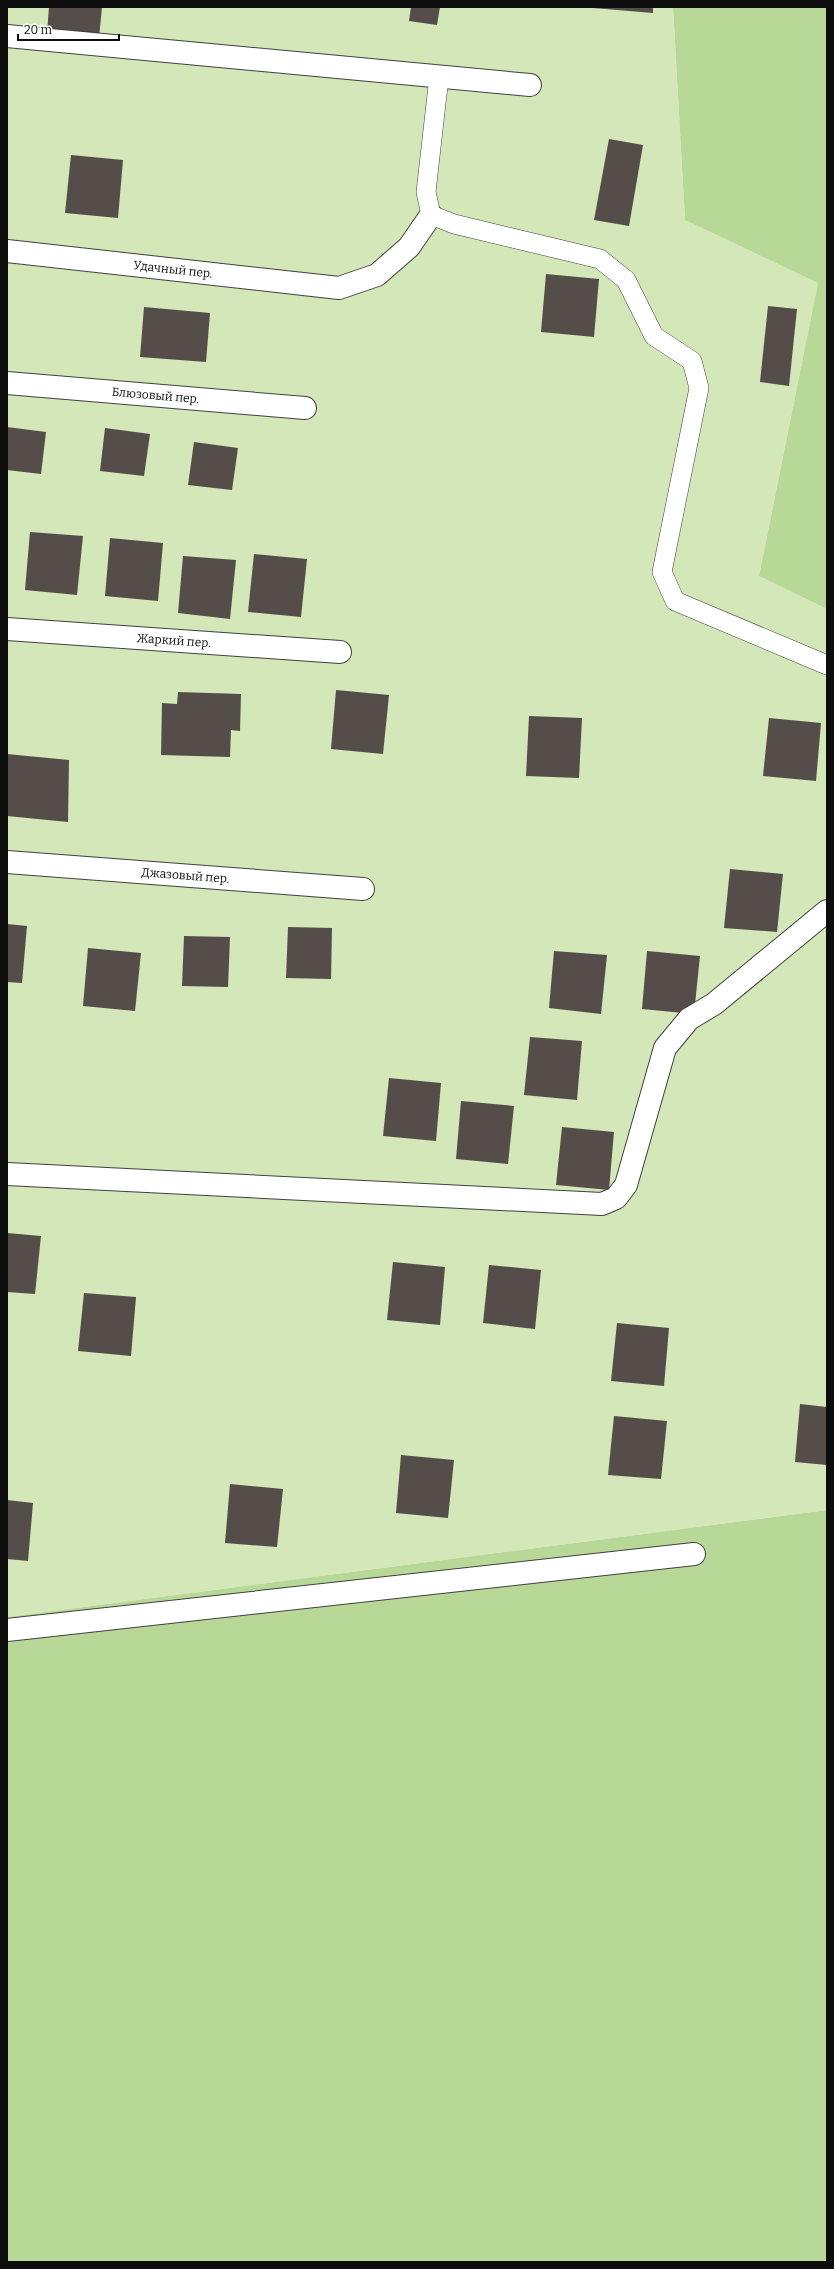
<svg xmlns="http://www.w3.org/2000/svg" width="834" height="2269" font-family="Bitter,serif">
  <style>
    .green { fill: #d3e7b8 }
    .forest { fill: #b8d898 }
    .building { fill: #554d49 }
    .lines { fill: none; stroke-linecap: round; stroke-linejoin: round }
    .lane-casing { stroke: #404040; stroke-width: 20 }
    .street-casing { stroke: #404040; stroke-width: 24 }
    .lane { stroke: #fff; stroke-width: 19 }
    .street { stroke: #fff; stroke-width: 22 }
    .labels { text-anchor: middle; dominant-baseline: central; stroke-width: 4; stroke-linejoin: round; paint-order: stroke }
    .street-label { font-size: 12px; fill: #0d0d0d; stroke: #fff }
  </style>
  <rect width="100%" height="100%" fill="#fefaed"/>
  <polygon class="green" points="7,7 673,7 685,220 818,283 759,576 827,609 827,1510 7,1617"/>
  <g class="forest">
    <polygon points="673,7 827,7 827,609 759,576 818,283 685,220"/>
    <polygon points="827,1510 827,2262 7,2262 7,1617"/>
  </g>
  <g class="building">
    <polygon points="49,7 102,7 99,38 47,33"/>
    <polygon points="411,7 440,7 437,25 409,21"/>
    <polygon points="581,7 653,7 653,13"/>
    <polygon points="609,139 643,145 629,226 594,220"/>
    <polygon points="71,155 123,160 118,218 65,213"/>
    <polygon points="546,274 599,279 594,337 541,332"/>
    <polygon points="768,306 797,309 789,386 760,382"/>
    <polygon points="144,307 210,313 206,362 140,357"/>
    <polygon points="7,427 46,432 41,474 7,470"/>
    <polygon points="105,428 150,434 144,476 100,471"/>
    <polygon points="194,442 238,448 232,490 188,485"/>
    <polygon points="30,532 83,536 77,595 25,590"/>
    <polygon points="110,538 163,543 158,601 105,596"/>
    <polygon points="254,554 307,559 301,617 248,612"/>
    <polygon points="183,556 236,560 230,619 178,613"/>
    <polygon points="336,690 389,695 383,754 331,749"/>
    <polygon points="178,692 241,694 240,731 231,730 230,757 161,755 162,703 177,704"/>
    <polygon points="529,716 582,718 579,778 526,776"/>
    <polygon points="769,718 821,723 816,781 763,776"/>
    <polygon points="7,754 69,760 68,822 7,816"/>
    <polygon points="730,869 783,874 777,932 724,928"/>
    <polygon points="7,924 27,926 22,983 7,982"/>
    <polygon points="288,927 332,928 331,979 286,978"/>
    <polygon points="184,936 230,937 228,987 182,986"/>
    <polygon points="88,948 141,953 135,1011 83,1006"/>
    <polygon points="554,951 607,955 601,1014 549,1008"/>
    <polygon points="647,951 700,956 694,1014 642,1009"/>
    <polygon points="530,1037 582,1041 577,1100 524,1095"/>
    <polygon points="389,1078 441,1083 436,1141 383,1136"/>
    <polygon points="461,1101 514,1106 508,1164 456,1159"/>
    <polygon points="562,1127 614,1132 609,1190 556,1185"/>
    <polygon points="7,1233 41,1236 35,1294 7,1292"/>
    <polygon points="393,1262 445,1267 440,1325 387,1320"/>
    <polygon points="489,1265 541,1270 535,1329 483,1323"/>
    <polygon points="84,1293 136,1297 131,1356 78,1351"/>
    <polygon points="617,1323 669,1328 664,1386 611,1381"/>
    <polygon points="800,1404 827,1407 827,1465 795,1462"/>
    <polygon points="614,1416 667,1421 661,1479 608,1475"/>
    <polygon points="401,1455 454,1460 448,1518 396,1513"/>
    <polygon points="230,1484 283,1489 277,1547 225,1543"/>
    <polygon points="7,1500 33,1503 28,1561 7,1559"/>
  </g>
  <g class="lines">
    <defs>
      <polyline id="lane" points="439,77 426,192 431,215 454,224 600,259 626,280 654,336 692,361 699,388 662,572 675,601 827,665"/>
      <g id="street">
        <polyline points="7,36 530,85"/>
        <path id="s1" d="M 7,251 L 339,288 L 377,275 L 409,247 L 431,215"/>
        <path id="s2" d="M 7,383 L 305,408"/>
        <path id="s3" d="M 7,629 L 340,652"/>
        <path id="s4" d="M 7,862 L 363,889"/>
        <polyline points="7,1174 602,1204 616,1198 626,1185 665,1048 689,1019 714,1004 827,911"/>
        <polyline points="7,1630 694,1554"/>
      </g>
    </defs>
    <use href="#lane" class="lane-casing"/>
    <use href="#street" class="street-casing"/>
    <use href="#lane" class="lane"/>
    <use href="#street" class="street"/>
  </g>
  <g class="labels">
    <g class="street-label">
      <text stroke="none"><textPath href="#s1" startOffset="167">Удачный пер.</textPath></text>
      <text stroke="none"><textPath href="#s2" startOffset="149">Блюзовый пер.</textPath></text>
      <text stroke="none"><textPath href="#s3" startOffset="167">Жаркий пер.</textPath></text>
      <text stroke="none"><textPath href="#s4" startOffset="179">Джазовый пер.</textPath></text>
    </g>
  </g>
  <rect width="834" height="2269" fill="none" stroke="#0d0d0d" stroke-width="16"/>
  <path d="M18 34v6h101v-6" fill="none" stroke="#0d0d0d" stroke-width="2"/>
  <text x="24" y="34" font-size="12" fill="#0d0d0d" stroke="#ffffff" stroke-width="3" paint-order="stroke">20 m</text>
</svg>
